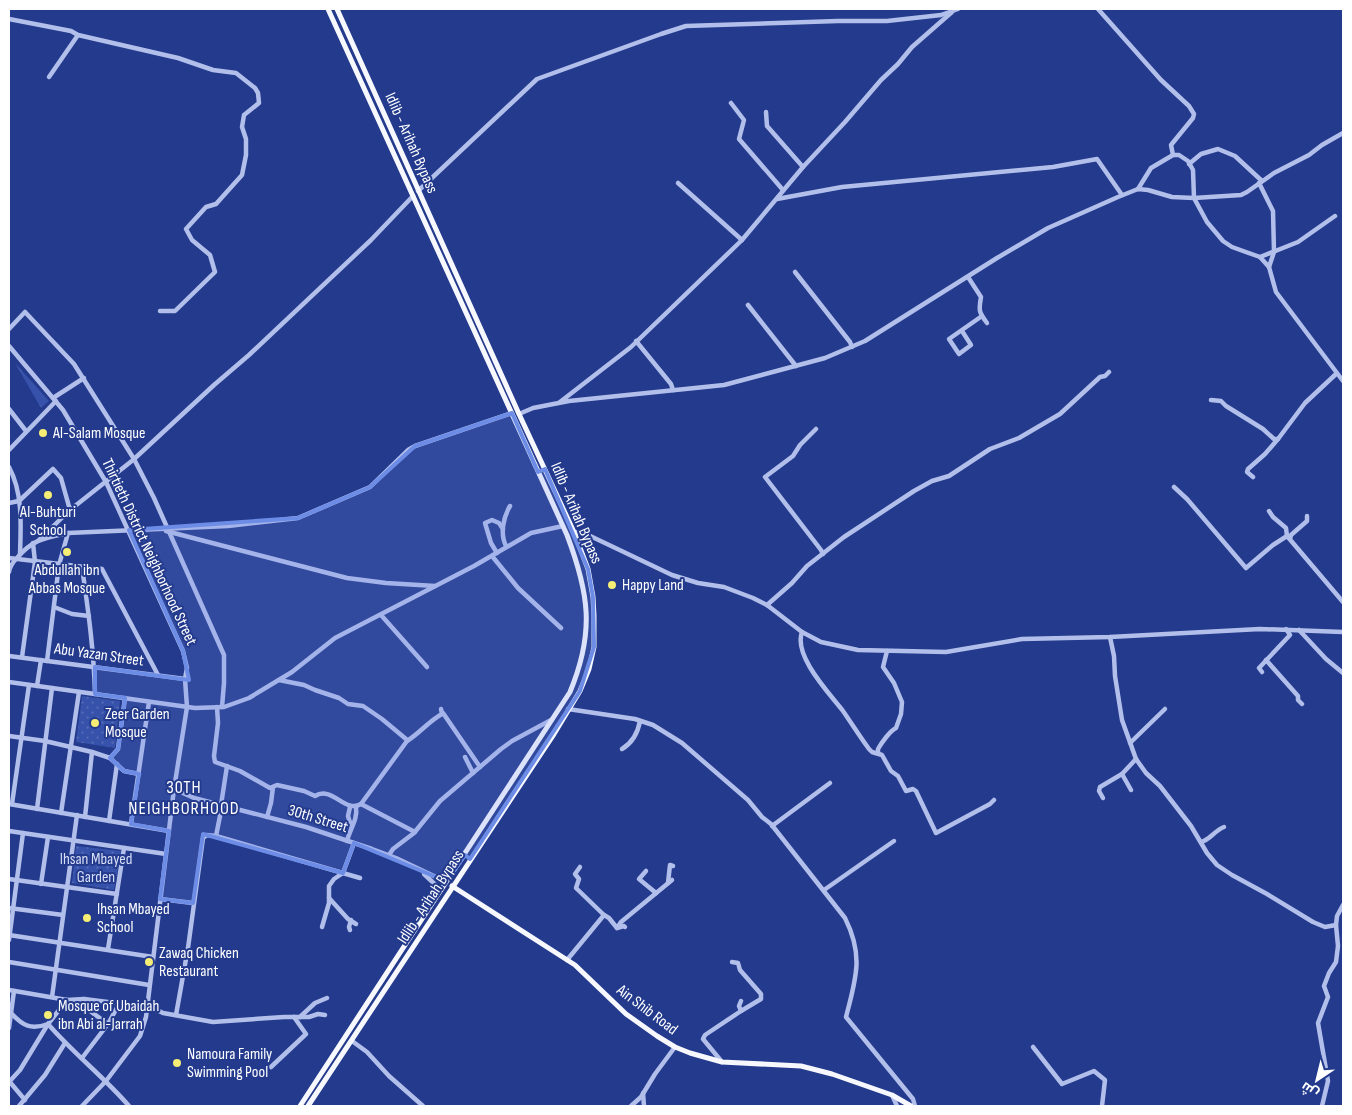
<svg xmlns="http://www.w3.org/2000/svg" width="1352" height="1115" font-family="'Sofia Sans Condensed',Cairo,sans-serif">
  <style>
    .grass { fill: url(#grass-tufts) }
    .park { fill: url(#park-dots) }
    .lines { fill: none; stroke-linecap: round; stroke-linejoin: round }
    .minor { stroke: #b2bfeb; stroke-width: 4.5 }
    .major { stroke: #f7f8fe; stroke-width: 5 }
    .marked { fill: #6c8ce6; fill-opacity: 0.2; stroke: #6c8ce6; stroke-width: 4; stroke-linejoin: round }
    .poi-dot { fill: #f6ed75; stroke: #233a8d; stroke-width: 2 }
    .labels { text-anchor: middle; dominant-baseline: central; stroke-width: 4; stroke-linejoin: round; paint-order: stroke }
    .street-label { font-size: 16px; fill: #fff; stroke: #233a8d }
    .poi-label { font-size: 16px; fill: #fff; stroke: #233a8d; text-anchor: start }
    .park-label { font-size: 16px; fill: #d7dff8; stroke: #233a8d }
    .neighbourhood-label { font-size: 18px; letter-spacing: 1px; fill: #fff; stroke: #233a8d }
  </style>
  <defs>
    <pattern id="grass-tufts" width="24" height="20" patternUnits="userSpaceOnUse" patternTransform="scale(1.25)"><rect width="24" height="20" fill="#3752aa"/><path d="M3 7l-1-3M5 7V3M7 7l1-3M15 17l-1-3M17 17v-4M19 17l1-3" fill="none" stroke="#556cb7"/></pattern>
    <pattern id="park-dots" width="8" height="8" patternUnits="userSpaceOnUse" patternTransform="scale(1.25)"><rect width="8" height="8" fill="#3752aa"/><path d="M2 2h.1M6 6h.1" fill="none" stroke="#556cb7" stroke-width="1.8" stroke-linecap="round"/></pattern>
  </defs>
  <rect width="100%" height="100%" fill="#233a8d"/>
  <polygon class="grass" points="15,363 49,401 41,408"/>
  <g class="park">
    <polygon points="82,696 120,701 115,748 76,742"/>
    <polygon points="76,846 121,851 114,890 72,883"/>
  </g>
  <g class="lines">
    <g class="minor">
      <polyline points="1098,9 1161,80 1189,106 1194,114 1193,118 1171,145 1173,155"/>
      <polyline points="9,19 71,31 78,35 178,58 213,70 236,73 255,88 258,93 259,103 244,115 242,127 246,139 246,155 242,175 216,204 206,207 186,229 192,240 210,255 215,272 175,311 160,311"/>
      <polyline points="49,77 78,35"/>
      <polyline points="731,103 744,120 739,139 783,190"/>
      <polyline points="766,112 767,126 803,167"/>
      <polyline points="1189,164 1201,154 1218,149 1235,156 1262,181"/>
      <polyline points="678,183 742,240"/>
      <polyline points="1259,183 1273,211 1274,252 1269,267"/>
      <polyline points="1138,189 1151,168 1173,155 1179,155 1188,161 1193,170 1194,198 1207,222 1223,241 1232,247 1260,257 1269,267 1276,292 1343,381"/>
      <polyline points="418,191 537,79 661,34 686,26 838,21 887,21 941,15 958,9"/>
      <polyline points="777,199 842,187 1053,167 1097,159 1122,195"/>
      <polyline points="1260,257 1298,242 1335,216"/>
      <polyline points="795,272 850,342 852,347"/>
      <path d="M 968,277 L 981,297 C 979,310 978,311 987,323"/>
      <polyline points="748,305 796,366"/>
      <polyline points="9,329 25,312 74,364 134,459 154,498 224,655 224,683 222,707"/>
      <polyline points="962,331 971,345 959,354 949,339 982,316"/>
      <polyline points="636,341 671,384 673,390"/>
      <polyline points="9,346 63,410 106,482 183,651 187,668 185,679 187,707 174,789 146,1017 140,1036 106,1081 82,1106"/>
      <polyline points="53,398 84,378"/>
      <polyline points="1211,400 1221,401 1226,406 1263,429 1274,439 1278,439 1305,403 1336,374"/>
      <polyline points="560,402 631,347 742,240 803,167 845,122 881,80 898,64 912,47 952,12"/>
      <polyline points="9,409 26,431"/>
      <polyline points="519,414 533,408 569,401 724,385 825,358 865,341 997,258 1048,228 1118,197 1138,189 1148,190 1172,197 1194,198 1241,195 1247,192 1274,173 1309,155 1322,145 1343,133"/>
      <polyline points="816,429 800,445 793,456 765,477 821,550 823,554"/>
      <polyline points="9,450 56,401"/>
      <path d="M 9,467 C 23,493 21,525 20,554"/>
      <polyline points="1253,477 1247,472 1248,469 1265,454 1278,439"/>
      <polyline points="1174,487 1187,499 1246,568 1273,545 1287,536 1343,602"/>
      <polyline points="9,503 19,501 53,469 61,478 70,510"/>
      <polyline points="1269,511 1273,517 1286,528 1287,536"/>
      <polyline points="166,531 347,578 386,583 435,586"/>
      <polyline points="574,532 586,534 672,575 698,583 724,587 753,598 767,605 802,632 821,642 858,650 946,652 1022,639 1110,637 1260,629 1343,632"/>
      <polyline points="1290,539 1291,535 1307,521 1307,516"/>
      <polyline points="39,540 70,510 133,460 214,385 249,355 371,240 413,196"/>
      <path d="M 506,546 C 500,534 503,518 510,506"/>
      <polyline points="497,553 491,543 485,523 492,520 499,523 503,529"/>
      <polyline points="492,556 518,588 561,628"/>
      <polyline points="9,558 102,569 158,675"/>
      <path d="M 82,567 C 88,609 94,651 95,694"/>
      <path d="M 9,572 C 10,566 13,562 17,558 C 33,539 45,538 68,533 L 228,526 L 298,518 L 370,487 L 408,450 L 415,446 L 512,413"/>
      <polyline points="767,605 792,583 807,566 844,537 914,491 932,481 949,476 990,449 1019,438 1060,414 1100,377 1105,376 1109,372"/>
      <polyline points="54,607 72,614 89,616"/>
      <polyline points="381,615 427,667"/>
      <polyline points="1299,630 1326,659 1343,673"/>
      <path d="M 802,632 C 793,656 830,694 843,711 C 852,724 860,737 869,749 L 872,752 L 882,755 L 891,771 L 898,776 L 906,791 L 913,789 L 916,791 L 936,833 L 990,804 L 994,800"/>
      <polyline points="1110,637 1114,656 1115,676 1122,720 1136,759 1146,773 1160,786 1191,826 1207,853 1217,865 1232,875 1267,894 1313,922 1325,927 1336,925"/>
      <polyline points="9,656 185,679"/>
      <polyline points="22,657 35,562 33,543"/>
      <polyline points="1266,660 1298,696 1298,700 1302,704"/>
      <polyline points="47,661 59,565 68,533"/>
      <polyline points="1262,672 1259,668 1290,635 1286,629"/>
      <polyline points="279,680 304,685 315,690 339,698 348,704 363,706 382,719 406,739 407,741 361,804 415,832"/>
      <polyline points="9,682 195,708 224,707 249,698 292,672 335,638 474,566 531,533 563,526"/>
      <polyline points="37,686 41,660"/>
      <path d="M 217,707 L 218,723 L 214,756 L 215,762 L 240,771 L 270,788 L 277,785 L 304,791 L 315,796 C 332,785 345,814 361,804"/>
      <path d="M 568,709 L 635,719 L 653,725 L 682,743 L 748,800 L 762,817 L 771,824 L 845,918 C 864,956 856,978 846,1017 L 913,1099 L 915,1106"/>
      <polyline points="443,713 480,767"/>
      <polyline points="9,736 45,741 92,752 110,758 124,771 139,774"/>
      <path d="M 407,741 C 420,733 429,721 442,714 L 441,709"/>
      <polyline points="1130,743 1165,709"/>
      <path d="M 622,749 C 632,743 638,732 640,721"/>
      <path d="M 878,753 L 878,749 C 882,742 890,731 896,728 L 901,714 L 902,702 L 894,683 L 883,667 L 887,651"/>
      <polyline points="465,757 473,773"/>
      <polyline points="110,758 118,749 125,698"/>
      <polyline points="174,789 194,798 306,827 372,849 396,858 436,877 451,875"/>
      <polyline points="1131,790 1122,774 1136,759"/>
      <polyline points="1103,798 1099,791 1100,787 1122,774"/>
      <polyline points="9,804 169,831"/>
      <polyline points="12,804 29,685"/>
      <polyline points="221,805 227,766"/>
      <polyline points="222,806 216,836 360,878"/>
      <polyline points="350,807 348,816 351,826"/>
      <polyline points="37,809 52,688"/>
      <polyline points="61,813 79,692"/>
      <polyline points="85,817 92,752"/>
      <polyline points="267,817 271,803 273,787"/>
      <polyline points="109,821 117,764"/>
      <polyline points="131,824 149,702"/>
      <polyline points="772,826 830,783"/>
      <polyline points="9,831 166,854"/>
      <path d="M 347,841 C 350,829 358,819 356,807"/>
      <path d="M 1201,842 C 1210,840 1214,831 1224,827"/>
      <polyline points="389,855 393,849 414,833 440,801 501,749 512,741 551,720"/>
      <polyline points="646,871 639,879 656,893"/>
      <polyline points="424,874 441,890"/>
      <polyline points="9,879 117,894"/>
      <polyline points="668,883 670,865 673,866"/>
      <polyline points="41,884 48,837"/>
      <polyline points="824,890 894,841"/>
      <polyline points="329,898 348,919 356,924"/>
      <polyline points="160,899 193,903"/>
      <polyline points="9,908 63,915"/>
      <polyline points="604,915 609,918 617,928 624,926 625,927"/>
      <polyline points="322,927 329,903 329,886 334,879 343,873 354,843"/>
      <polyline points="617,928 621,922 672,880"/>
      <polyline points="350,930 349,927 351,920"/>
      <polyline points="9,935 153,957"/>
      <polyline points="9,940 23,833"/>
      <polyline points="108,949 124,848"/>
      <polyline points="567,960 604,915 576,888 579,879 575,874 580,867"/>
      <polyline points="9,962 149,985"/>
      <polyline points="732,962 738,963 740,970 761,994 761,999 741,1011"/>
      <polyline points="9,990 67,1000 84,999 147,1007"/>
      <polyline points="52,997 77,815"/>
      <polyline points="84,999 90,1011 108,1024"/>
      <polyline points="147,1005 163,1013 213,1022 284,1017 309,1017 318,1014 325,1015"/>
      <path d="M 11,1013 C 23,1026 31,1030 48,1024 C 73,1053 104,1077 129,1106"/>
      <polyline points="176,1015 188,948 203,838 207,835 216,836"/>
      <polyline points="300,1017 315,1003 327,998"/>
      <polyline points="9,1028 14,991"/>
      <polyline points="352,1041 367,1052 389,1076 423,1106"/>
      <polyline points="1033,1047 1062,1084 1094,1071 1105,1080 1102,1106"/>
      <polyline points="82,1058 108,1024 119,1004"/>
      <polyline points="722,1062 703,1039 705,1035 741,1011 739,1006 741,1001"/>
      <polyline points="271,1067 306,1034 294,1017"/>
      <polyline points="9,1081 25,1100"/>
      <polyline points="9,1082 20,1070 48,1024 67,1000"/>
      <polyline points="643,1093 644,1106"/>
      <polyline points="892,1095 897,1106"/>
      <polyline points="19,1106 45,1075 65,1043"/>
      <polyline points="631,1106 641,1097 655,1074 675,1047"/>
      <polyline points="1322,1106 1328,1081 1318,1023 1328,997 1324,986 1329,973 1336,962 1338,946 1336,925 1337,916 1343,905"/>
    </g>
    <g class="major">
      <polyline points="452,886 575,965 626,1014 657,1036 675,1047 690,1053 722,1062 801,1066 832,1074 892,1095 911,1106"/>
      <path d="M 300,1106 L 570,692 C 595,632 589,593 567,535 L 328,9"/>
      <polyline points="308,1106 554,734 580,691 589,669 594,647 594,616 593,597 588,569 574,532 519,414 337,9"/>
    </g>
  </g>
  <path class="marked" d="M 512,413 L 538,472 L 545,469 L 588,569 L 593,597 L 594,647 L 580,691 L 470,859 L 465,855 L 451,875 L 436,877 L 354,843 L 343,873 L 203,834 L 193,903 L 160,899 L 169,831 L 131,824 L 139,774 L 124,771 L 110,758 L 118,749 L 125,698 L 95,694 L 95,667 L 189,680 L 183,651 L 129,530 L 298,518 L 370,487 L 415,446 Z"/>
  <g class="poi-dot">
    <circle cx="43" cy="433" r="5"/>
    <circle cx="48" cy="495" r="5"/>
    <circle cx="67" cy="552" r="5"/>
    <circle cx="612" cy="585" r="5"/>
    <circle cx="95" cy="723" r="5"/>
    <circle cx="87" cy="918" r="5"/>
    <circle cx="149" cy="962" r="5"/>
    <circle cx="48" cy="1015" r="5"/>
    <circle cx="177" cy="1063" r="5"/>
  </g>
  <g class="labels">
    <g class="street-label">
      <text transform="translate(411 143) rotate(66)">Idlib - Arihah Bypass</text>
      <text transform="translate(576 513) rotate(67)">Idlib - Arihah Bypass</text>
      <text transform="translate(149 552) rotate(65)">Thirtieth District Neighborhood Street</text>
      <text transform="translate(99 655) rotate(8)">Abu Yazan Street</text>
      <text transform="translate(318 819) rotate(17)">30th Street</text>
      <text transform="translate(431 897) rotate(-57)">Idlib - Arihah Bypass</text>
      <text transform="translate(647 1010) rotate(37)">Ain Shib Road</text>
    </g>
    <g class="poi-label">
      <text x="53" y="433">Al-Salam Mosque</text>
      <text x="48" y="512" text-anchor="middle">Al-Buhturi<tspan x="48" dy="18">School</tspan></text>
      <text x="67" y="570" text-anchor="middle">Abdullah ibn<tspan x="67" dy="18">Abbas Mosque</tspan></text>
      <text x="622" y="585">Happy Land</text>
      <text x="105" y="714">Zeer Garden<tspan x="105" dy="18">Mosque</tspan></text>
      <text x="97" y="909">Ihsan Mbayed<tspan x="97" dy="18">School</tspan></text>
      <text x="159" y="953">Zawaq Chicken<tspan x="159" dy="18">Restaurant</tspan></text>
      <text x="58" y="1006">Mosque of Ubaidah<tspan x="58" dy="18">ibn Abi al-Jarrah</tspan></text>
      <text x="187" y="1054">Namoura Family<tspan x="187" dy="18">Swimming Pool</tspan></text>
    </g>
    <g class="park-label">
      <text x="96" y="859">Ihsan Mbayed<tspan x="96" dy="18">Garden</tspan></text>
    </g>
    <g class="neighbourhood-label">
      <text x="184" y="787">30TH<tspan x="184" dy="21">NEIGHBORHOOD</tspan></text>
    </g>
  </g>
  <rect width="1352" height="1115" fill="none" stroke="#ffffff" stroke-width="20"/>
  <g transform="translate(1317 1080) rotate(215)" stroke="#233a8d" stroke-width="4" paint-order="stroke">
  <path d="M0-4L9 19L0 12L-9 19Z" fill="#ffffff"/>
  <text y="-8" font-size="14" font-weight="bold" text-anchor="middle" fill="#ffffff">ش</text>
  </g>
</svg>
